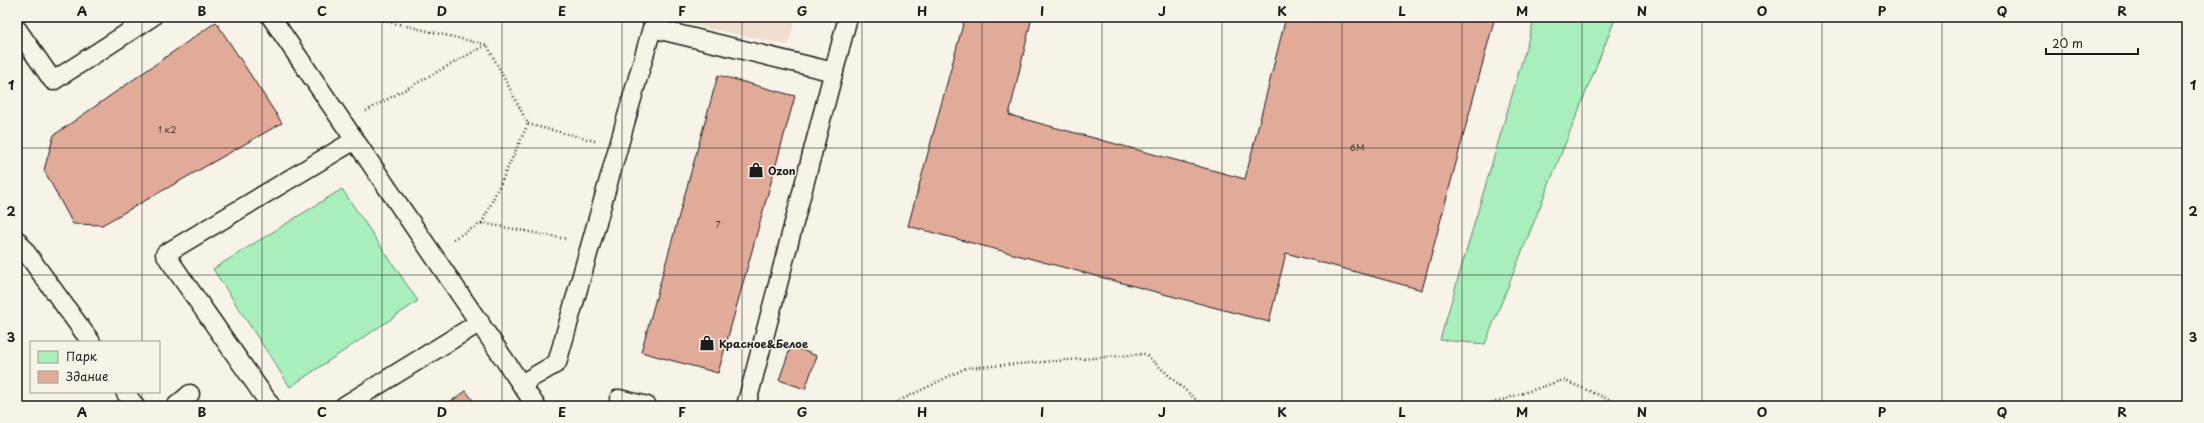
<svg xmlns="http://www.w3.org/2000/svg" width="2204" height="423" font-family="'Playpen Sans',sans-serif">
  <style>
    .built { fill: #f1ddd0 }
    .green { fill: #a8efbc; stroke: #62866c }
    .building { fill: #e2aa99; stroke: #1c1c1c }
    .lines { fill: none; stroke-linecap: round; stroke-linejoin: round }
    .service-casing { stroke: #1c1c1c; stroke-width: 21 }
    .path { stroke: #1c1c1c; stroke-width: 2.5; stroke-dasharray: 1 3; stroke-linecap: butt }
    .service { stroke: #f7f3e8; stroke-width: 18 }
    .grid { fill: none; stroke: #1c1c1c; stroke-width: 1; stroke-opacity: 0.55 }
    .labels { text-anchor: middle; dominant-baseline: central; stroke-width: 3; stroke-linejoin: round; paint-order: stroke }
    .number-label { font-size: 9px; fill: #4e403b }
    .poi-label { font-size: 11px; font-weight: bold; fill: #1c1c1c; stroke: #f7f3e8; text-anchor: start }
    .neatline { fill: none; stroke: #1c1c1c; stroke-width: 1.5 }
    .grid-label { font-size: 13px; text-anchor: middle; font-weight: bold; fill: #1c1c1c }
  </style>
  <rect width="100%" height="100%" fill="#f7f3e8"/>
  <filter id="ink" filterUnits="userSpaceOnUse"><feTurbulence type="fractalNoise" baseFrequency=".025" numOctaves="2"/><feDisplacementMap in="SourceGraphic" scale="8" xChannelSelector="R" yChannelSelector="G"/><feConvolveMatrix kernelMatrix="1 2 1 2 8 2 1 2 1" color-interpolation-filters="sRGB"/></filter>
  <g filter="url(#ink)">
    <polygon class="built" points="654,17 796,17 788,45"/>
    <g class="green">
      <polygon points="1535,17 1616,17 1485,344 1440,340"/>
      <polygon points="342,189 418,301 290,387 213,269"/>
    </g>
    <g class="building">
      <polygon points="965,17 1032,17 1009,115 1245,179 1286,17 1495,17 1422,290 1286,253 1269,322 908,226"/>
      <polygon points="216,22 282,123 102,225 73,224 44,170 54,135"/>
      <polygon points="718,75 795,96 718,373 641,352"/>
      <polygon points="791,346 817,356 805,389 779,380"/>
      <polygon points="466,391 477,406 444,406"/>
    </g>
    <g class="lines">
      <defs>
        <g id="service">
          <polyline points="271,17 536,406"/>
          <polyline points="17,29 53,81 152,17"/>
          <polyline points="17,240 91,342"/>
          <polyline points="521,384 557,363 652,28 834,72"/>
          <polyline points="125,392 135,406"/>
          <polyline points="619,399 647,406"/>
          <polyline points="176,406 190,394"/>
          <polyline points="271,406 165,254 355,140"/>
          <polyline points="344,406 480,322"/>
          <polyline points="746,406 848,17"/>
        </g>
      </defs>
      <use href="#service" class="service-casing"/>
      <g class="path">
        <polyline points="368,17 487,45 528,124 482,223 566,239"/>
        <polyline points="366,111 486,45"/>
        <polyline points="528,124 595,141"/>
        <polyline points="453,239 482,223"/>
        <polyline points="17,311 22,308"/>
        <polyline points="889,406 966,368 1145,354 1203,406"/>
        <polyline points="1484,406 1563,380 1625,406"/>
      </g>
      <use href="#service" class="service"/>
    </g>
  </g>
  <path class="grid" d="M 142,17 L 142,342M 262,17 L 262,406M 382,17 L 382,406M 502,17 L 502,406M 622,17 L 622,406M 742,17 L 742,406M 862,17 L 862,406M 982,17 L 982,406M 1102,17 L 1102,406M 1222,17 L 1222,406M 1342,17 L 1342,406M 1462,17 L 1462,406M 1582,17 L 1582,406M 1702,17 L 1702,406M 1822,17 L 1822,406M 1942,17 L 1942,406M 2062,17 L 2062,406M 17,148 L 2187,148M 17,275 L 2187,275M 142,392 L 142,406"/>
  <defs>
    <symbol id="shop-bare" viewBox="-9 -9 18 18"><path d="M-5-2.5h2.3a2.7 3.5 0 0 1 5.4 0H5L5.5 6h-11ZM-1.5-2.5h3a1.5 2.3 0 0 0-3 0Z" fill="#1c1c1c" stroke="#f7f3e8" stroke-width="2.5" paint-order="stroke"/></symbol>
  </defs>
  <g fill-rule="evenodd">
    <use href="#shop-bare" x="745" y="159" width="22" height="22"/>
    <use href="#shop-bare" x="696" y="332" width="22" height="22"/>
  </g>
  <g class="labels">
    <g class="number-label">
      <text x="167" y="129">1 к2</text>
      <text x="1357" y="147">6М</text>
      <text x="718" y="224">7</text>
    </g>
    <g class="poi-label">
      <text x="768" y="170">Ozon</text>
      <text x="719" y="343">Красное&amp;Белое</text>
    </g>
  </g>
  <rect width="2204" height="423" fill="none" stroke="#f7f3e8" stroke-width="44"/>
  <rect x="30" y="341" width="130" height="52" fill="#f7f3e8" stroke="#9f9d96"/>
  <rect x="38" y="351" width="20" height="12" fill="#a8efbc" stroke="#9f9d96"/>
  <text x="66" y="361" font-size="12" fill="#1c1c1c">Парк</text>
  <rect x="38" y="371" width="20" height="12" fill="#e2aa99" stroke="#9f9d96"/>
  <text x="66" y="381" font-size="12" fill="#1c1c1c">Здание</text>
  <path d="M2046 48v6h92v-6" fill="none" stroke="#1c1c1c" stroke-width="2"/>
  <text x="2052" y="48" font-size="12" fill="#1c1c1c" stroke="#f7f3e8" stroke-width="3" paint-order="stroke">20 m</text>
  <rect x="22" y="22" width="2160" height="379" class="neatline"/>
  <g class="grid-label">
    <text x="82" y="16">A</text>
    <text x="202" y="16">B</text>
    <text x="322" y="16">C</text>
    <text x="442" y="16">D</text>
    <text x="562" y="16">E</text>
    <text x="682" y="16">F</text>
    <text x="802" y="16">G</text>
    <text x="922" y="16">H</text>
    <text x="1042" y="16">I</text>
    <text x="1162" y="16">J</text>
    <text x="1282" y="16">K</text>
    <text x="1402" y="16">L</text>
    <text x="1522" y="16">M</text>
    <text x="1642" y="16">N</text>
    <text x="1762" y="16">O</text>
    <text x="1882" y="16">P</text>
    <text x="2002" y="16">Q</text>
    <text x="2122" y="16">R</text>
    <text x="11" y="90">1</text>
    <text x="2193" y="90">1</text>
    <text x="11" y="216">2</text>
    <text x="2193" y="216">2</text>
    <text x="11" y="342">3</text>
    <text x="2193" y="342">3</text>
    <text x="82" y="417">A</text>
    <text x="202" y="417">B</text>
    <text x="322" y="417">C</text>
    <text x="442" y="417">D</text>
    <text x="562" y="417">E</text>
    <text x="682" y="417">F</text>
    <text x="802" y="417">G</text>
    <text x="922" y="417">H</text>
    <text x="1042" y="417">I</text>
    <text x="1162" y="417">J</text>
    <text x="1282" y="417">K</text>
    <text x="1402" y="417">L</text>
    <text x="1522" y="417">M</text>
    <text x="1642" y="417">N</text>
    <text x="1762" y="417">O</text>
    <text x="1882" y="417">P</text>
    <text x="2002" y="417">Q</text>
    <text x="2122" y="417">R</text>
  </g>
</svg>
